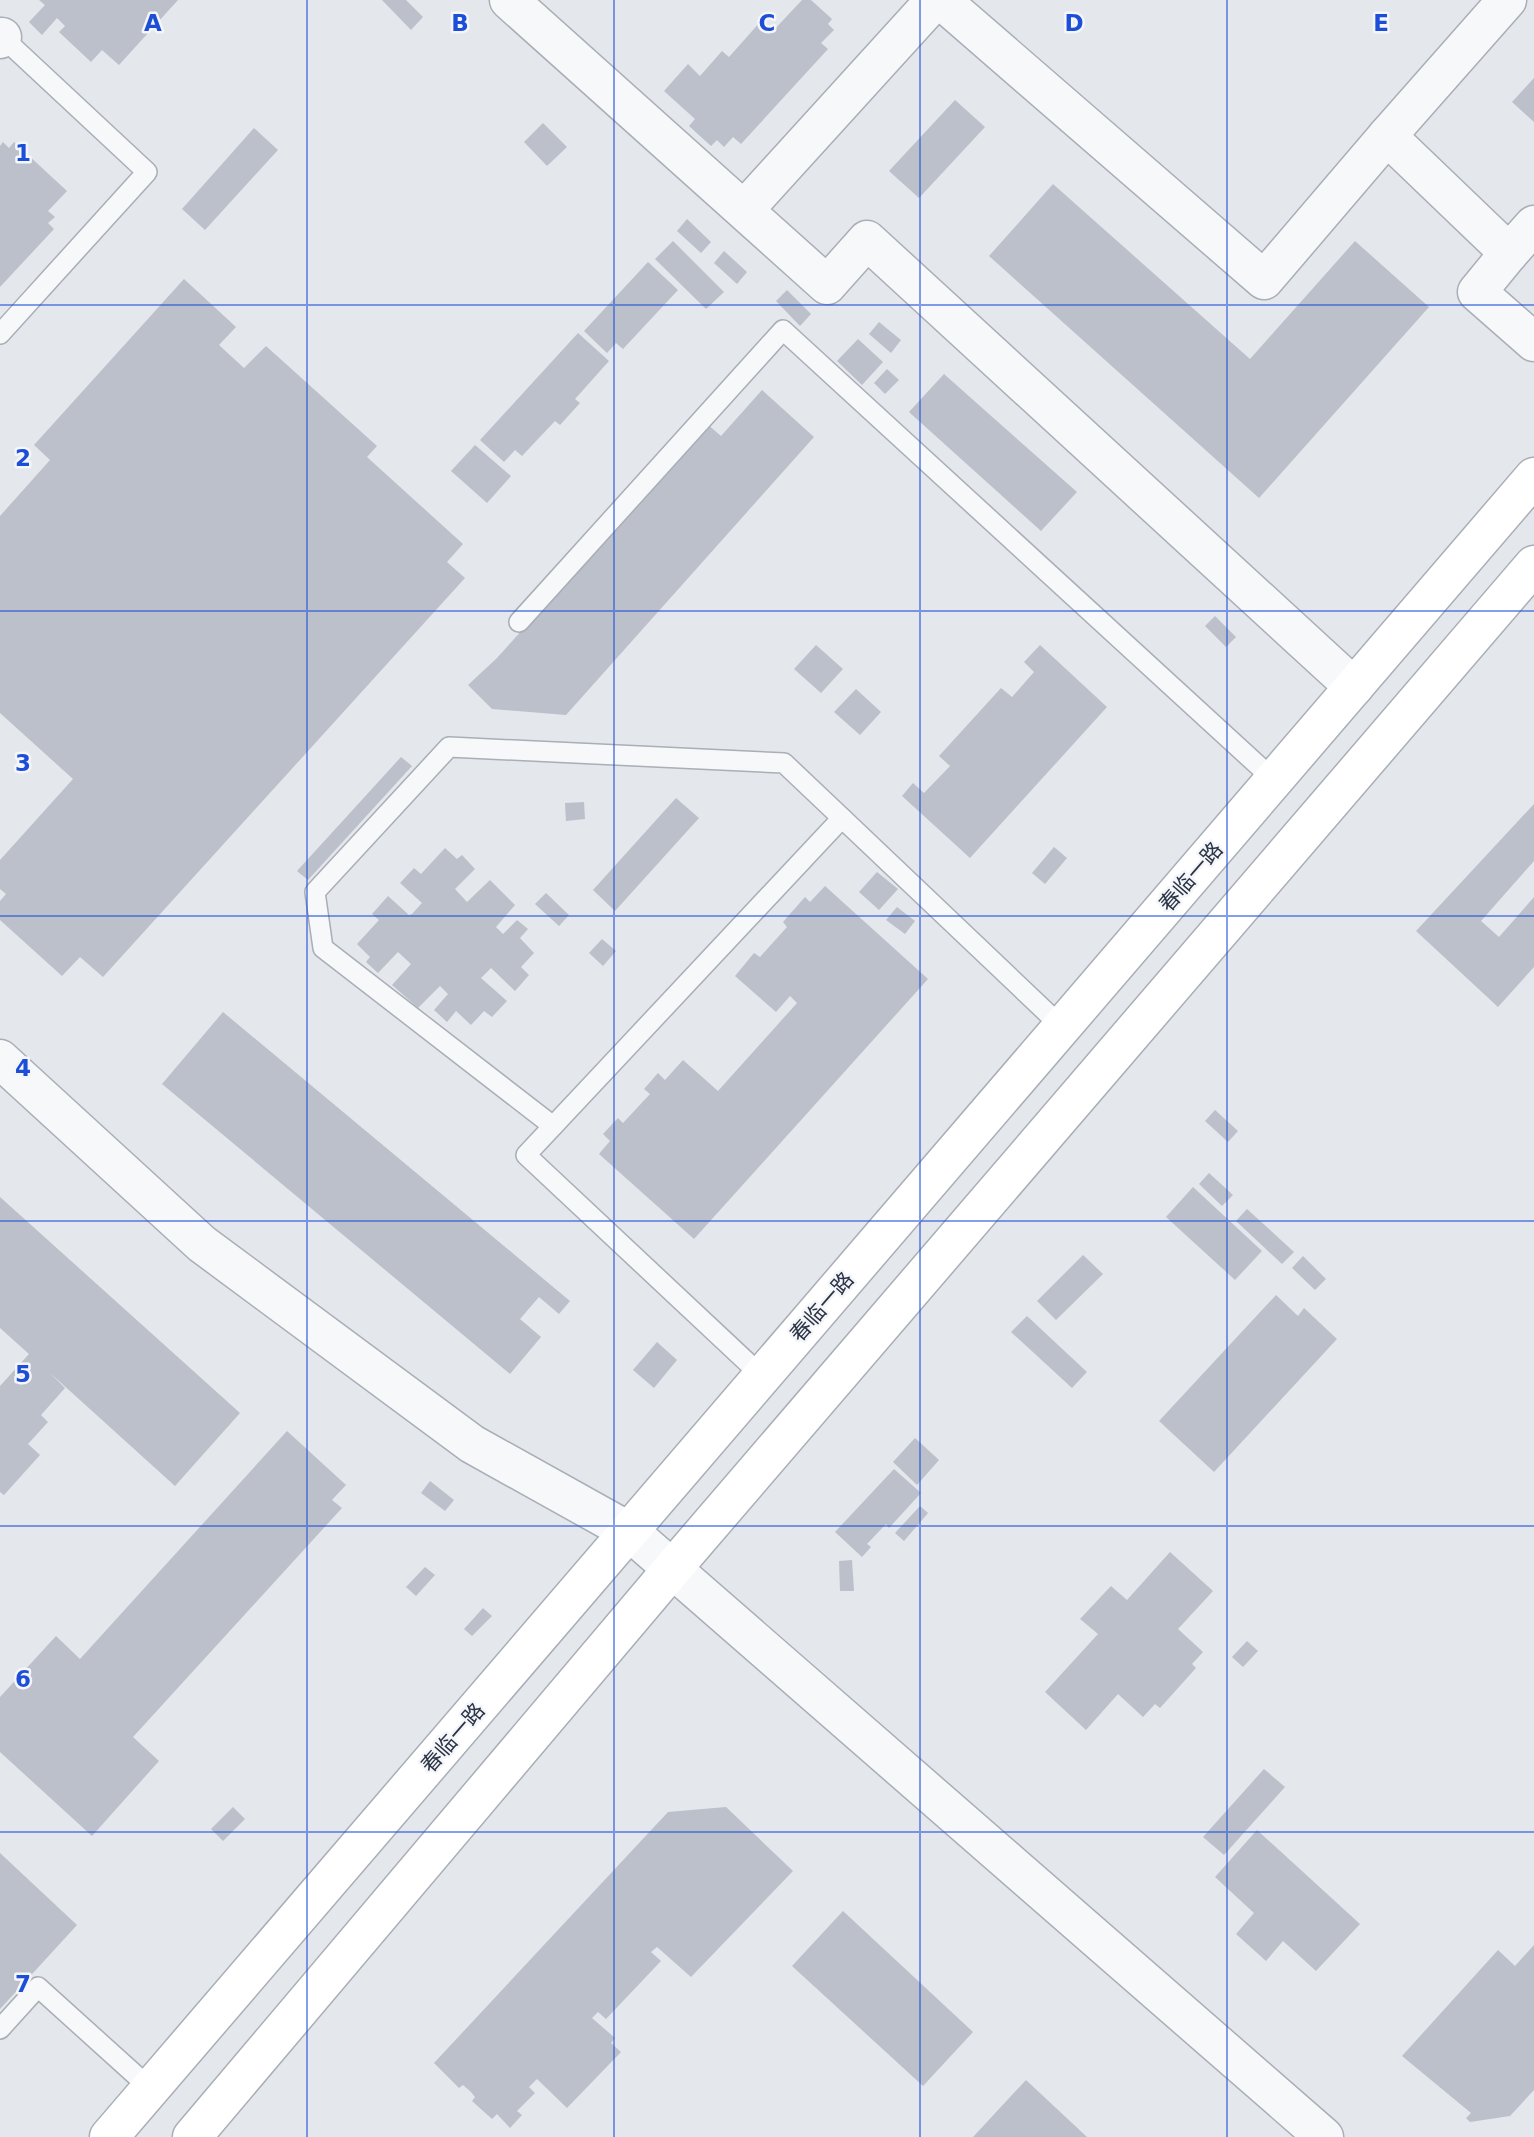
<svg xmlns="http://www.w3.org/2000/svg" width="1534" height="2137" font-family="'DejaVu Sans','Noto Sans SC',sans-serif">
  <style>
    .building { fill: #bbc0ca }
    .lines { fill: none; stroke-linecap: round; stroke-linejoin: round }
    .lane-casing { stroke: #a9aeb7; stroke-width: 22 }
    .street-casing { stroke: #a9aeb7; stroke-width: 41 }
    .secondary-casing { stroke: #a9aeb7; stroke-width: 41 }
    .lane { stroke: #f7f8fa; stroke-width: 19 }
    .street { stroke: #f7f8fa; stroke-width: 38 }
    .secondary { stroke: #fff; stroke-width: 38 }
    .grid { fill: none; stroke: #1d4ed8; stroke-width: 2; stroke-opacity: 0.55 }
    .labels { text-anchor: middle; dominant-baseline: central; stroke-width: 5; stroke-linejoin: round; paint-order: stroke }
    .street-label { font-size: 21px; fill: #2b3445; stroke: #f4f6f9 }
    .grid-label { font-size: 23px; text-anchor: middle; font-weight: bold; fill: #1d4ed8; stroke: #f4f6f9; stroke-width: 5; stroke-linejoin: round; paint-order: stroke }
  </style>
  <rect width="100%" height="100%" fill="#e4e7ec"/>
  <g class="building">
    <polygon points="39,0 178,0 119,65 102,50 91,62 59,32 65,26 57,18 42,35 29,22 45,5"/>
    <polygon points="382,0 406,0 423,17 411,30"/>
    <polygon points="802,0 811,0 832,19 828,24 834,30 821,43 828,49 741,144 733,137 724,147 717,140 711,146 689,126 695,119 664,91 688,64 700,76 722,51 729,57 761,21 773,31"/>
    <polygon points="1534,78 1534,122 1512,102"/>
    <polygon points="955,100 985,127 919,198 889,171"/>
    <polygon points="543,123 567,147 547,166 524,142"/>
    <polygon points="254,128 278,150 205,230 182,209"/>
    <polygon points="3,142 9,148 14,142 67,191 48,211 55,217 48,223 54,229 0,287 0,146"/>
    <polygon points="1053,184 1250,359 1355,241 1429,307 1259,498 989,256"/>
    <polygon points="687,219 711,242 701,253 677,231"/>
    <polygon points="673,241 724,292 706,309 655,259"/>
    <polygon points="724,251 747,272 737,284 714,263"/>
    <polygon points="648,262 678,290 623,349 616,343 607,353 584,331"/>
    <polygon points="184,279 236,327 219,345 244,368 266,346 377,446 367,457 463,544 447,562 465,578 103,977 80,957 62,976 0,920 0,901 6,894 0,889 0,860 73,779 0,713 0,516 50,460 34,445"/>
    <polygon points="787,290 811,314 800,326 776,301"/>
    <polygon points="879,322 901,340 891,353 869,334"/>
    <polygon points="578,333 609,361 575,399 580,403 560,425 555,421 522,456 515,450 504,462 480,440"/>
    <polygon points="858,339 883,362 862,385 837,361"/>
    <polygon points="887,369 899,380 885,394 874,383"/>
    <polygon points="944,374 1077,492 1041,531 909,412"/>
    <polygon points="762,390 814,437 566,715 492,709 468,685 497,658 707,424 721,436"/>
    <polygon points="475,445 511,476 487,503 451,471"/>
    <polygon points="1215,616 1236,637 1226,647 1205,626"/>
    <polygon points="816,645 843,669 821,693 794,669"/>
    <polygon points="1040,645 1107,707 970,858 902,796 913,783 924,793 950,766 939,756 1001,688 1012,697 1034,672 1024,662"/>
    <polygon points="856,689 881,712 860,735 834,712"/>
    <polygon points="401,757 412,766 308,880 297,871"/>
    <polygon points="676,798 699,818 615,911 593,890"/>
    <polygon points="584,802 585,819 566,821 565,803"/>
    <polygon points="1534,804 1534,861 1481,921 1499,937 1534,897 1534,967 1498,1007 1416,931"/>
    <polygon points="1054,847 1067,858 1045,884 1032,873"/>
    <polygon points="445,848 457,859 462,855 475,869 455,889 467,902 490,880 515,905 496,927 503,934 517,920 528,929 520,938 534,953 521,967 529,975 515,991 491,968 481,978 507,1001 492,1017 484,1011 471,1025 456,1011 447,1022 434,1010 448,994 440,986 418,1008 392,985 411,964 398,952 378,973 366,962 370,957 357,944 379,920 372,914 388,896 409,915 412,914 422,903 400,883 414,868 421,874"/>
    <polygon points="877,872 898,889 879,910 859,892"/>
    <polygon points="825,886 928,979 694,1239 599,1154 610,1141 603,1134 618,1118 623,1123 650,1094 644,1089 658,1073 665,1080 683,1060 718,1091 797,1003 790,996 776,1012 735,976 754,953 760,957 787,927 783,922 805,897 810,902"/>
    <polygon points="546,893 569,915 559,926 535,904"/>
    <polygon points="897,907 915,921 905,934 886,920"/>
    <polygon points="602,939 616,951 603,966 589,953"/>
    <polygon points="223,1012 570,1301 559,1314 539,1297 520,1319 541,1337 510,1374 162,1084"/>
    <polygon points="1215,1110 1238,1131 1228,1142 1205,1121"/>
    <polygon points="1209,1173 1233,1195 1222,1206 1199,1184"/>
    <polygon points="1193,1187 1262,1251 1235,1280 1166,1217"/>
    <polygon points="0,1197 240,1413 175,1486 49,1372 65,1388 41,1415 48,1422 28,1444 40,1455 4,1495 0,1492 0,1386 29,1354 0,1328"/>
    <polygon points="1247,1209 1294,1252 1282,1264 1236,1221"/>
    <polygon points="1083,1255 1103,1274 1056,1320 1037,1301"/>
    <polygon points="1303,1256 1326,1279 1315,1290 1292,1268"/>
    <polygon points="1276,1295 1298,1316 1304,1308 1337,1339 1214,1472 1159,1421"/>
    <polygon points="1027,1316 1087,1372 1072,1388 1011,1332"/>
    <polygon points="657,1342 677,1360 654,1388 633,1370"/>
    <polygon points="287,1431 346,1485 332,1500 342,1508 133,1737 159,1761 92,1836 0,1752 0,1697 56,1636 80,1659"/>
    <polygon points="915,1438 939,1460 917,1485 893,1462"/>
    <polygon points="894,1469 921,1493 889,1528 886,1524 867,1544 871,1547 862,1557 835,1532"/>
    <polygon points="430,1481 454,1500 445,1511 421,1493"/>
    <polygon points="920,1506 928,1513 904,1541 895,1533"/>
    <polygon points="1170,1552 1213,1591 1178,1629 1203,1652 1192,1664 1196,1668 1160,1708 1155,1704 1143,1717 1118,1694 1086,1730 1045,1692 1098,1634 1080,1619 1111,1586 1127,1600"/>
    <polygon points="852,1560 854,1591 840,1591 839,1561"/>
    <polygon points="425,1567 435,1575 416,1596 406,1587"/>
    <polygon points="483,1608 492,1616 472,1636 464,1629"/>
    <polygon points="1247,1641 1258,1651 1243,1667 1232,1657"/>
    <polygon points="1264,1769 1285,1787 1224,1855 1203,1837"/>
    <polygon points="233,1807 245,1819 223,1841 211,1829"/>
    <polygon points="726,1807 793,1871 691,1977 657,1947 651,1952 661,1961 606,2019 598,2012 592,2018 615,2038 611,2043 621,2052 567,2108 537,2079 529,2087 535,2093 517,2111 522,2115 510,2128 497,2114 492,2119 472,2101 475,2097 471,2092 463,2085 459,2088 434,2063 668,1812"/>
    <polygon points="1257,1830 1360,1924 1316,1971 1283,1941 1266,1961 1236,1934 1254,1913 1215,1877"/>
    <polygon points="0,1853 77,1925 0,2009"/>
    <polygon points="843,1911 973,2032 923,2086 792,1966"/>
    <polygon points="1534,1945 1534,2090 1510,2116 1470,2122 1466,2118 1471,2113 1402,2056 1498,1950 1515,1966"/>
    <polygon points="1026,2080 1087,2137 973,2137"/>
  </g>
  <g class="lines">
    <defs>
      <g id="lane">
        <polyline points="0,35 147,172 0,334"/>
        <polyline points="519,622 783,330 1274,780"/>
        <polyline points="553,1126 323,948 315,892 449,747 784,763 842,818"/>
        <polyline points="763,1377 526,1155 842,818 1062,1027"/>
        <polyline points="0,2029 38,1987 151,2089"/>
      </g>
      <g id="street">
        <polyline points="509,0 827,285 867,240 1354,687"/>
        <polyline points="941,0 1264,280 1387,136"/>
        <polyline points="1507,0 1387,136 1509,253 1477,292 1534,342"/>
        <polyline points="0,39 2,37"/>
        <polyline points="744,210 935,0"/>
        <polyline points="1509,253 1534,225"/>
        <polyline points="0,1059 202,1244 472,1444 630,1532 1324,2137"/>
      </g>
      <g id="secondary">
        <polyline points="109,2137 1534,477"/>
        <polyline points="192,2137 673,1568 1534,565"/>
      </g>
    </defs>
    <use href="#lane" class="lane-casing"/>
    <use href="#street" class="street-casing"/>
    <use href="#secondary" class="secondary-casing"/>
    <use href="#lane" class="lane"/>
    <use href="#street" class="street"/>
    <use href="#secondary" class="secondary"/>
  </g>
  <path class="grid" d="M 307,0 L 307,2137M 614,0 L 614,2137M 920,0 L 920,2137M 1227,0 L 1227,2137M 0,305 L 1534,305M 0,611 L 1534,611M 0,916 L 1534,916M 0,1221 L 1534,1221M 0,1526 L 1534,1526M 0,1832 L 1534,1832"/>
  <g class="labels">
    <g class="street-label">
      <text transform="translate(1191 877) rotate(-49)">春临一路</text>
      <text transform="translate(822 1307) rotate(-49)">春临一路</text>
      <text transform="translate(453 1738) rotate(-49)">春临一路</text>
    </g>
  </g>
  <g class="grid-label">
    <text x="153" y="31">A</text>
    <text x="460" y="31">B</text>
    <text x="767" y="31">C</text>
    <text x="1074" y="31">D</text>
    <text x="1381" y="31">E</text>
    <text x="23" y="161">1</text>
    <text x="23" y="466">2</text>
    <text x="23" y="771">3</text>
    <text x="23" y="1076">4</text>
    <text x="23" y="1382">5</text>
    <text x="23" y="1687">6</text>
    <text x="23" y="1992">7</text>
  </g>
</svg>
